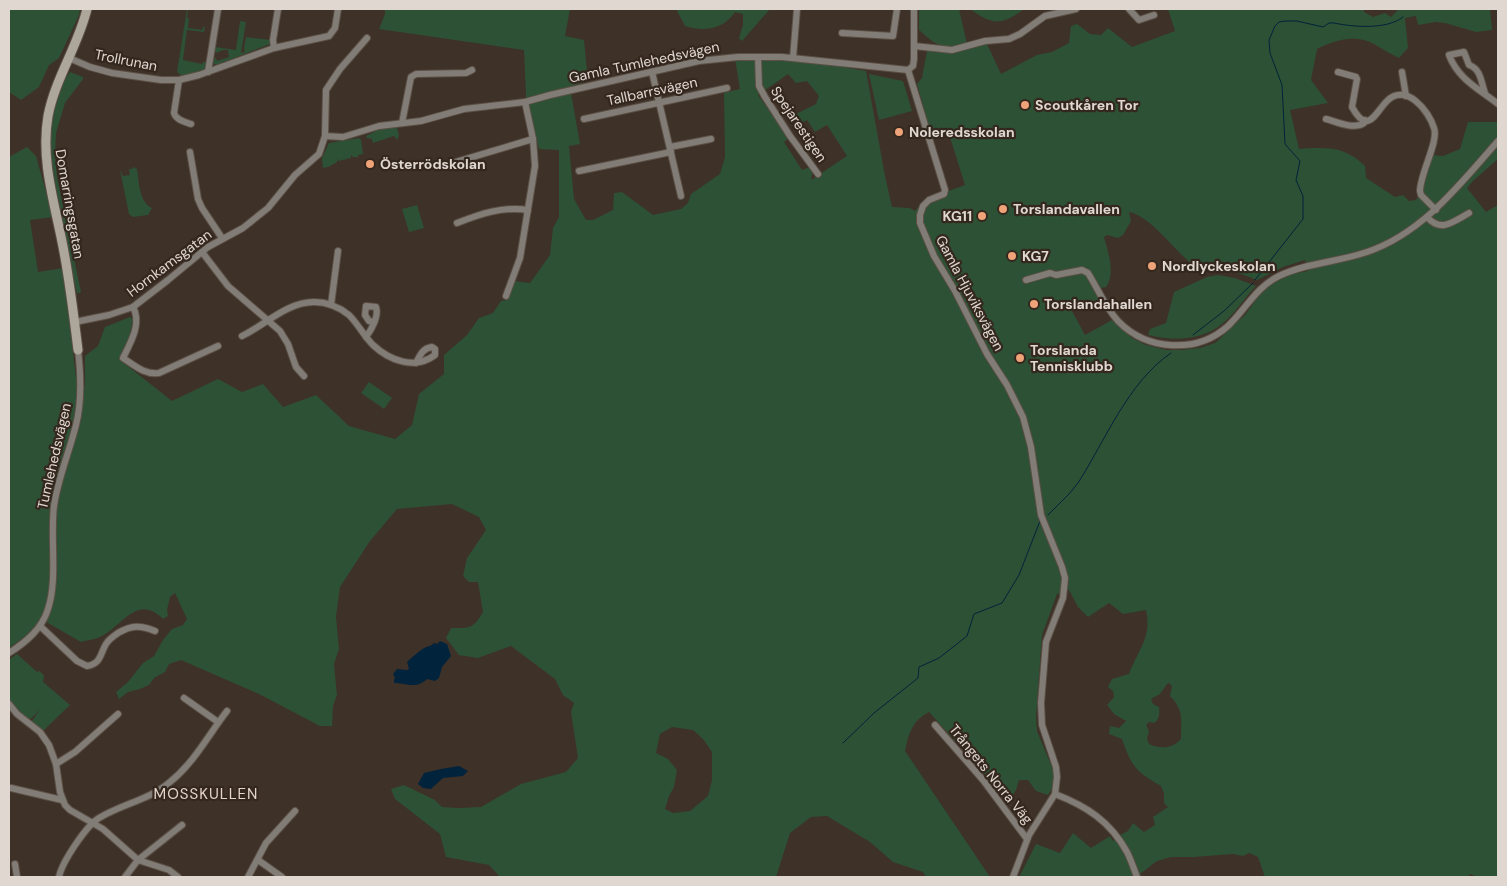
<svg xmlns="http://www.w3.org/2000/svg" width="1507" height="886" font-family="'DM Sans',sans-serif">
  <style>
    .green { fill: #2d5134; fill-rule: evenodd }
    .water { fill: #01233b }
    .lines { fill: none; stroke-linecap: round; stroke-linejoin: round }
    .stream { stroke: #01233b; stroke-width: 1 }
    .street-casing { stroke: #5b4f46; stroke-width: 8 }
    .secondary-casing { stroke: #5b4f46; stroke-width: 11 }
    .street { stroke: #817d76; stroke-width: 6 }
    .secondary { stroke: #ada69b; stroke-width: 9 }
    .poi-dot { fill: #efa378; stroke: #34271e; stroke-width: 2 }
    .labels { text-anchor: middle; dominant-baseline: central; stroke-width: 4.5; stroke-linejoin: round; paint-order: stroke }
    .street-label { font-size: 14px; fill: #e0d7d1; stroke: #34271e }
    .poi-label { font-size: 14px; font-weight: bold; fill: #e0d7d1; stroke: #34271e; text-anchor: start }
    .neighbourhood-label { font-size: 15px; letter-spacing: 1px; fill: #e5d4c8; stroke: #34271e }
  </style>
  <rect width="100%" height="100%" fill="#3e3128"/>
  <g class="green">
    <polygon points="9,9 80,9 79,15 59,58 49,65 39,87 21,100 9,92"/>
    <polygon points="187,9 188,9 187,18 189,18 188,28 202,30 203,27 205,27 204,32 187,30 183,60 202,64 203,62 208,63 206,69 182,76 177,72"/>
    <path d="M 385,9 L 570,9 L 565,36 L 584,40 L 588,81 L 570,87 L 580,144 L 569,146 L 574,199 L 586,220 L 593,220 L 613,210 L 614,193 L 622,192 L 653,215 L 681,209 L 688,203 L 691,194 L 720,174 L 725,157 L 724,93 L 740,89 L 735,59 L 815,62 L 866,71 L 885,176 L 892,207 L 910,208 L 915,211 L 924,200 L 965,185 L 948,131 L 932,137 L 917,84 L 922,78 L 927,51 L 925,50 L 951,53 L 987,44 L 1001,74 L 1037,55 L 1052,52 L 1069,43 L 1071,26 L 1077,24 L 1090,34 L 1101,35 L 1108,28 L 1132,47 L 1175,31 L 1168,9 L 1364,9 L 1364,12 L 1373,17 L 1385,13 L 1391,17 L 1399,9 L 1490,9 L 1492,30 L 1476,32 L 1445,23 L 1436,22 L 1418,25 L 1416,16 L 1405,18 L 1408,48 L 1399,58 C 1390,54 1383,49 1374,44 C 1355,34 1335,40 1317,49 L 1311,80 L 1328,103 L 1290,110 L 1299,149 C 1326,147 1345,146 1365,166 L 1366,178 L 1395,197 L 1403,195 L 1409,201 L 1416,200 L 1421,192 L 1433,155 L 1443,156 L 1460,149 L 1468,122 L 1498,122 L 1498,159 L 1474,180 L 1467,188 L 1486,212 L 1498,205 L 1498,877 L 1477,877 L 1470,874 L 1468,877 L 1265,877 L 1258,857 L 1249,853 L 1243,856 L 1233,854 L 1193,857 L 1171,857 L 1157,861 L 1136,877 L 1019,877 L 1036,844 L 1060,853 L 1073,833 L 1091,848 L 1110,836 L 1113,841 L 1120,835 L 1128,831 L 1133,823 L 1144,832 L 1155,825 L 1153,817 L 1168,807 L 1164,803 L 1164,794 L 1161,786 C 1135,771 1132,767 1122,739 L 1109,734 L 1110,726 L 1119,728 L 1126,721 L 1114,714 L 1107,705 L 1114,697 L 1113,691 L 1108,687 L 1112,679 L 1129,674 C 1138,650 1152,638 1146,610 L 1123,614 L 1109,603 L 1088,617 L 1078,607 L 1069,590 L 1057,594 L 1042,635 L 1036,717 L 1037,731 L 1054,772 L 1053,787 L 1048,795 L 1036,791 L 1028,780 L 1019,780 L 1016,790 L 1009,801 L 929,712 C 912,721 909,733 905,751 L 990,877 L 926,877 L 923,872 L 893,862 L 870,842 L 827,816 L 811,817 L 790,833 L 776,877 L 500,877 L 489,865 L 446,857 L 440,834 L 395,799 L 391,789 L 404,785 L 435,800 L 442,807 L 459,808 L 481,807 L 521,784 L 566,772 L 578,758 L 571,712 L 574,703 L 563,695 L 555,679 L 511,646 L 478,658 L 459,655 L 446,638 L 451,628 C 470,628 473,629 483,612 L 478,582 L 469,582 L 463,576 L 467,558 L 486,530 L 479,517 L 452,504 L 397,509 L 370,541 L 340,587 L 336,617 L 339,649 L 334,664 L 337,695 L 333,706 L 332,726 L 320,726 L 259,694 L 181,660 L 169,664 L 165,672 L 154,678 L 149,685 L 140,689 L 128,692 L 119,699 L 116,692 L 128,682 L 143,663 L 154,656 L 163,640 L 172,629 L 183,625 L 187,619 L 175,593 L 170,597 L 167,610 L 168,616 L 163,619 C 137,593 123,626 100,637 C 94,640 87,640 81,642 L 41,619 L 27,635 L 9,648 L 9,157 L 27,147 L 36,156 L 53,217 L 30,220 L 38,272 L 63,268 L 76,377 L 85,387 L 85,356 L 98,346 L 105,327 L 130,317 L 133,319 L 129,339 L 120,360 L 172,401 L 218,379 L 242,392 L 263,384 L 283,407 L 316,395 L 349,426 L 395,439 L 412,425 L 419,394 L 444,374 L 444,355 L 467,335 L 479,318 L 493,313 L 501,301 L 507,300 L 514,281 L 530,283 L 550,255 L 553,228 L 559,217 L 559,150 L 539,149 L 526,97 L 524,50 L 379,29 L 385,14 ZM 788,74 L 796,83 L 807,81 L 819,96 L 816,104 L 794,115 L 790,115 L 790,118 L 794,126 L 807,120 L 815,132 L 827,125 L 847,156 L 811,180 L 813,171 L 810,167 L 802,170 L 784,142 L 789,138 L 758,95 ZM 1129,212 C 1154,217 1177,257 1202,271 C 1223,268 1237,272 1257,280 L 1283,267 L 1305,260 L 1308,271 L 1292,274 L 1277,281 L 1261,293 L 1245,315 L 1215,343 L 1200,348 L 1181,350 L 1166,350 L 1146,345 L 1132,338 L 1112,320 L 1085,335 L 1072,311 L 1099,302 L 1101,288 L 1106,287 C 1116,274 1108,252 1104,237 L 1107,235 L 1118,238 L 1123,235 L 1131,221 ZM 1169,683 L 1172,686 L 1170,696 C 1184,710 1181,720 1181,739 C 1172,749 1161,749 1149,744 L 1147,739 L 1149,731 L 1146,725 L 1149,722 L 1154,723 C 1159,720 1160,713 1159,707 L 1153,704 L 1151,699 L 1160,694 L 1167,684 ZM 672,727 L 693,730 L 703,739 L 712,752 L 712,780 L 708,796 L 690,811 L 673,813 L 665,809 L 669,796 L 674,787 L 677,770 L 668,759 L 656,753 L 660,734 Z"/>
    <path d="M 676,9 L 770,9 L 742,41 L 739,38 L 743,25 L 743,14 L 735,12 C 723,30 704,32 685,26 Z"/>
    <path d="M 919,9 L 959,9 L 967,44 C 941,49 938,47 919,30 Z"/>
    <path d="M 970,9 L 1024,9 C 1001,26 992,25 970,9 Z"/>
    <polygon points="240,21 246,22 241,53 245,52 244,48 246,37 271,40 270,44 216,65 213,63 214,58 216,58 217,61 229,57 228,50 223,50 216,53 215,51 215,47 236,50"/>
    <polygon points="70,72 83,77 83,79 65,103 56,133 55,155 57,177 81,292 77,294 51,172 50,137 53,113 64,81"/>
    <polygon points="869,74 903,81 912,111 879,120"/>
    <polygon points="395,127 397,128 399,135 397,140 394,136 373,143 372,139 367,138 366,136 378,130"/>
    <polygon points="359,138 361,140 363,154 358,155 358,157 353,157 351,155 351,158 338,161 337,158 337,162 328,167 323,168 322,158 329,143"/>
    <path d="M 133,167 L 137,169 C 139,182 139,202 152,208 L 148,215 L 133,217 L 129,214 L 120,170 L 123,176 L 130,175 L 129,169 L 132,169 Z"/>
    <polygon points="417,205 424,228 409,232 402,209"/>
    <path d="M 1218,275 L 1235,278 L 1256,286 C 1245,297 1234,315 1222,324 C 1201,341 1174,341 1148,335 L 1150,329 L 1166,323 L 1174,292 L 1207,277 Z"/>
    <polygon points="369,382 392,398 384,409 361,393"/>
    <polygon points="17,654 37,672 39,671 44,675 43,682 70,705 43,731 31,722 37,714 39,709 36,714 28,721 17,711 9,700 9,671 10,670 10,659"/>
  </g>
  <g class="water">
    <path d="M 440,641 L 447,644 L 451,656 L 442,667 L 439,678 L 435,681 L 427,679 C 415,690 406,683 394,683 L 394,680 L 395,678 L 393,674 L 397,669 L 407,670 L 409,669 L 407,662 C 412,657 418,652 424,648 C 428,646 430,647 434,643 L 437,644 Z"/>
    <polygon points="459,766 468,771 463,776 443,778 431,789 423,788 418,784 424,773 441,769"/>
  </g>
  <g class="lines">
    <g class="stream">
      <path d="M 1255,280 L 1303,219 L 1303,196 L 1296,180 L 1300,161 L 1285,144 L 1282,85 L 1270,53 L 1269,40 L 1275,26 L 1279,22 L 1285,21 L 1297,21 L 1323,27 L 1329,23 L 1334,23 C 1353,27 1387,30 1403,17"/>
      <polyline points="1193,335 1224,311 1253,283"/>
      <path d="M 1048,515 L 1069,494 L 1078,483 C 1105,441 1128,382 1171,353"/>
      <polyline points="843,743 874,713 918,678 919,667 939,658 967,636 974,614 1002,603 1019,575 1040,521"/>
    </g>
    <defs>
      <g id="street">
        <polyline points="1129,9 1139,20 1154,15"/>
        <polyline points="842,33 893,36 897,9"/>
        <polyline points="914,46 952,50 985,41 1009,39 1020,34 1045,16 1076,9"/>
        <polyline points="274,48 273,40 278,9"/>
        <polyline points="758,57 759,86 765,97 790,136 818,174"/>
        <polyline points="69,58 90,67 112,73 161,80 179,80 199,75 274,48 329,36 335,28 338,9"/>
        <polyline points="793,58 797,9"/>
        <polyline points="908,70 945,190 944,194 929,200 923,206 920,215 920,223 934,256 955,291 987,354 1007,385 1023,417 1031,447 1041,515 1062,567 1065,578 1063,598 1046,642 1041,703 1042,725 1056,767 1057,777 1055,794 1029,835 1013,877"/>
        <polyline points="208,72 218,9"/>
        <polyline points="652,72 681,196"/>
        <path d="M 1338,72 L 1356,77 L 1357,79 L 1352,107 C 1368,136 1375,113 1387,101 C 1406,82 1429,111 1434,128 C 1439,141 1420,174 1420,191 L 1421,195 L 1436,210"/>
        <polyline points="1402,72 1406,96"/>
        <path d="M 179,80 L 174,113 C 176,120 185,122 191,124"/>
        <path d="M 1485,93 C 1481,82 1481,69 1469,65 L 1464,52 L 1449,55 C 1458,79 1479,89 1498,104"/>
        <polyline points="584,119 727,88"/>
        <path d="M 1326,119 C 1337,122 1354,130 1364,123 L 1365,120"/>
        <polyline points="402,123 411,77 416,74 466,73 472,70"/>
        <polyline points="325,136 343,137 379,126 421,121 464,109 525,102 550,95 699,61 738,57 782,57 908,70 913,66 914,59 914,9"/>
        <polyline points="670,147 711,139"/>
        <polyline points="190,152 198,199 202,208 222,238"/>
        <polyline points="439,167 533,139"/>
        <polyline points="579,171 671,152"/>
        <path d="M 1427,217 C 1441,233 1453,222 1469,213"/>
        <path d="M 457,223 C 480,214 503,206 528,210"/>
        <polyline points="202,252 228,286 280,331 288,344 296,367 304,376"/>
        <path d="M 1026,280 L 1050,273 L 1056,275 L 1082,270 L 1088,273 C 1098,289 1105,307 1118,321 C 1147,351 1197,354 1228,326 C 1246,309 1256,287 1279,276 C 1306,263 1338,262 1367,252 C 1423,233 1460,184 1498,141"/>
        <polyline points="506,296 520,258 535,166 533,139 525,102"/>
        <polyline points="331,305 338,251"/>
        <path d="M 133,307 C 142,323 131,342 123,358 C 135,366 145,375 159,373 L 218,346"/>
        <polyline points="75,322 109,315 133,307 168,280 208,247 243,228 268,208 295,175 319,154 325,136 326,90 340,69 367,38"/>
        <path d="M 242,336 C 265,325 287,302 314,302 C 326,302 339,307 349,315 C 358,324 364,336 373,345 C 390,361 415,370 435,355 L 435,349 L 432,347 C 423,348 420,355 416,363"/>
        <path d="M 366,337 C 372,329 379,316 376,307 L 366,306 L 365,315 L 369,321 L 373,322"/>
        <path d="M 40,626 L 77,661 L 87,666 C 101,664 100,654 106,644 C 109,639 114,636 118,633 C 132,625 140,625 155,631"/>
        <path d="M 9,653 C 26,642 42,629 48,609 C 58,579 50,538 54,506 C 58,478 69,453 76,425 C 82,401 81,375 78,350"/>
        <polyline points="184,698 218,722"/>
        <polyline points="9,704 17,714 40,732 49,745 56,764 60,792 65,805 70,810 103,829 138,860 169,870 178,877"/>
        <polyline points="935,725 983,780 1027,839"/>
        <polyline points="56,764 75,752 118,714"/>
        <polyline points="11,788 62,800"/>
        <path d="M 1055,794 C 1086,806 1110,821 1127,852 C 1131,860 1134,869 1137,877"/>
        <polyline points="258,860 282,877"/>
        <polyline points="15,864 17,877"/>
        <path d="M 59,877 C 62,862 86,826 99,818 C 122,804 149,800 170,782 C 194,763 209,734 227,711"/>
        <polyline points="125,877 138,860 182,825"/>
        <polyline points="248,877 266,843 295,811"/>
      </g>
      <path id="secondary" d="M 78,350 C 74,317 70,284 64,252 C 56,207 40,162 48,116 C 55,79 78,46 87,9"/>
    </defs>
    <use href="#street" class="street-casing"/>
    <use href="#secondary" class="secondary-casing"/>
    <use href="#street" class="street"/>
    <use href="#secondary" class="secondary"/>
  </g>
  <g class="poi-dot">
    <circle cx="1025" cy="105" r="5"/>
    <circle cx="899" cy="132" r="5"/>
    <circle cx="370" cy="164" r="5"/>
    <circle cx="1003" cy="209" r="5"/>
    <circle cx="982" cy="216" r="5"/>
    <circle cx="1012" cy="256" r="5"/>
    <circle cx="1152" cy="266" r="5"/>
    <circle cx="1034" cy="304" r="5"/>
    <circle cx="1020" cy="358" r="5"/>
  </g>
  <g class="labels">
    <g class="street-label">
      <text transform="translate(126 60) rotate(11)">Trollrunan</text>
      <text transform="translate(644 62) rotate(-12)">Gamla Tumlehedsvägen</text>
      <text transform="translate(652 91) rotate(-12)">Tallbarrsvägen</text>
      <text transform="translate(799 124) rotate(56)">Spejarestigen</text>
      <text transform="translate(70 204) rotate(80)">Domarringsgatan</text>
      <text transform="translate(169 263) rotate(-37)">Hornkamsgatan</text>
      <text transform="translate(970 293) rotate(62)">Gamla Hjuviksvägen</text>
      <text transform="translate(54 456) rotate(-77)">Tumlehedsvägen</text>
      <text transform="translate(991 774) rotate(51)">Trångets Norra Väg</text>
    </g>
    <g class="poi-label">
      <text x="1035" y="105">Scoutkåren Tor</text>
      <text x="909" y="132">Noleredsskolan</text>
      <text x="380" y="164">Österrödskolan</text>
      <text x="1013" y="209">Torslandavallen</text>
      <text x="972" y="216" text-anchor="end">KG11</text>
      <text x="1022" y="256">KG7</text>
      <text x="1162" y="266">Nordlyckeskolan</text>
      <text x="1044" y="304">Torslandahallen</text>
      <text x="1030" y="350">Torslanda<tspan x="1030" dy="16">Tennisklubb</tspan></text>
    </g>
    <g class="neighbourhood-label">
      <text x="206" y="794">MOSSKULLEN</text>
    </g>
  </g>
  <rect width="1507" height="886" fill="none" stroke="#e0d7d1" stroke-width="20"/>
</svg>
